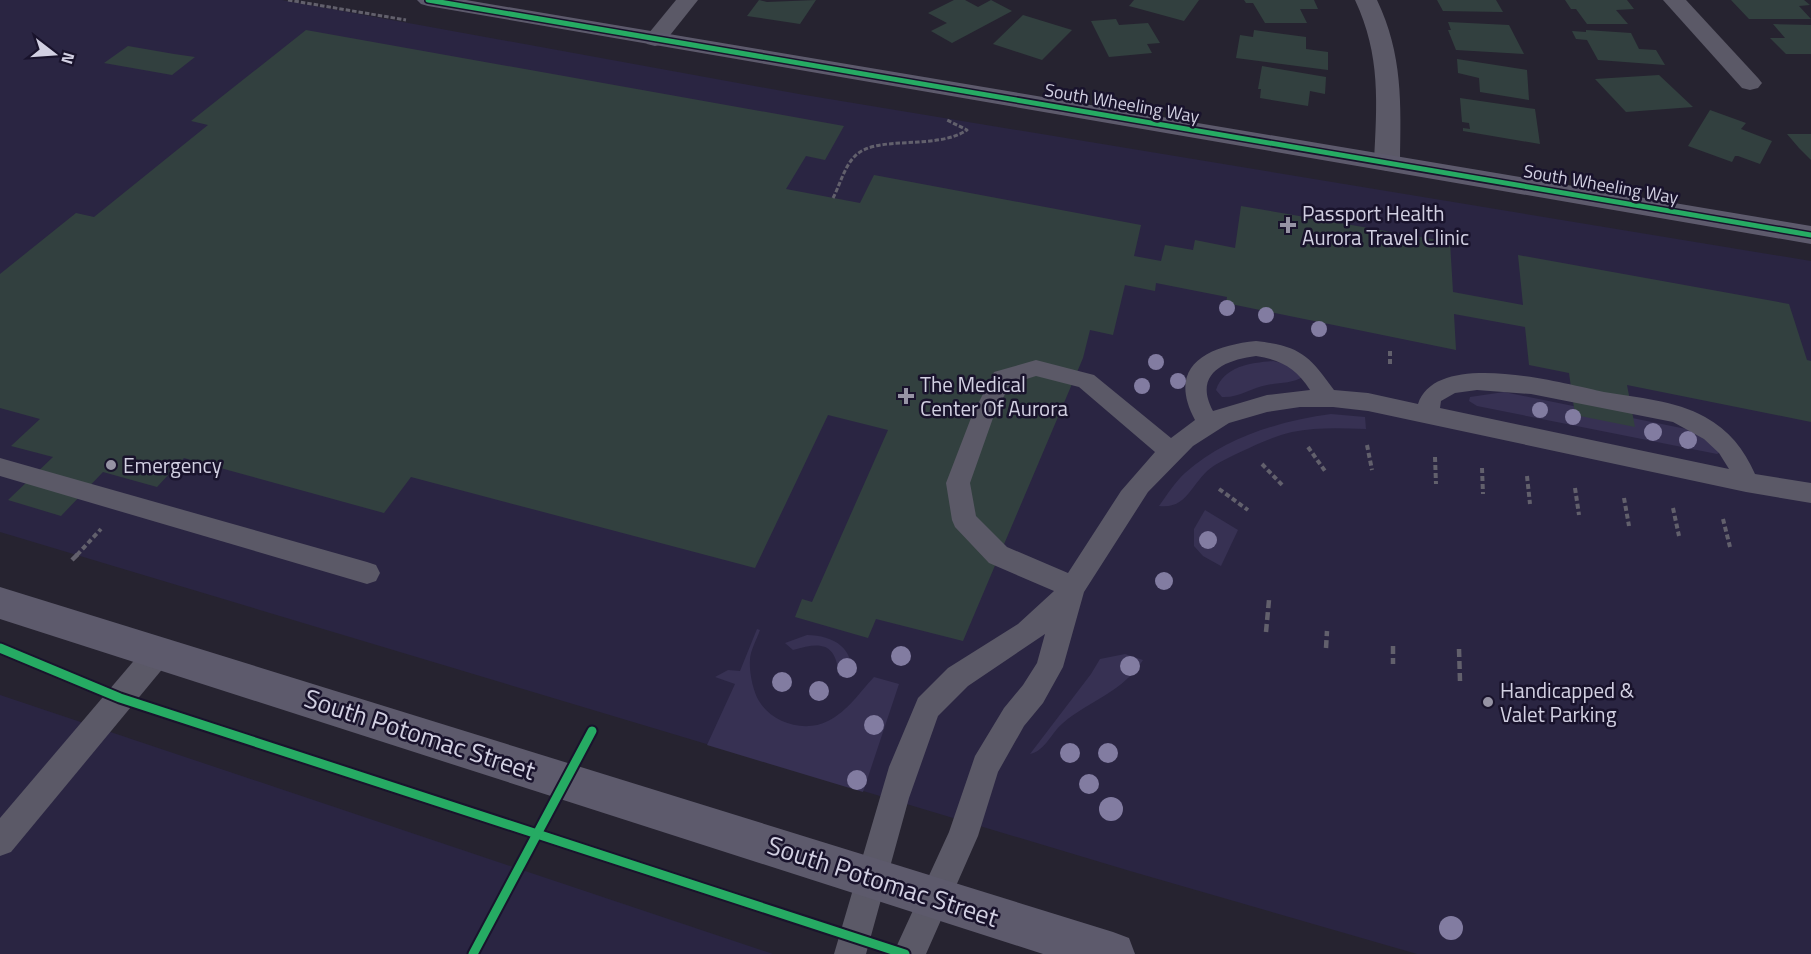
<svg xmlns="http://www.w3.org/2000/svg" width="1811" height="954" font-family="'Titillium Web',sans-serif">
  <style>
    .built { fill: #2a2542 }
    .green { fill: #373153 }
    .building { fill: #32403f }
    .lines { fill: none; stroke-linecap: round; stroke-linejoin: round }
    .path-far2 { stroke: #62606c; stroke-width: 3; stroke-dasharray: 4.5 2; stroke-linecap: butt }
    .path-far1 { stroke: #62606c; stroke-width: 4; stroke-dasharray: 5 3; stroke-linecap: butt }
    .path { stroke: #62606c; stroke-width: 4.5; stroke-dasharray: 8 4; stroke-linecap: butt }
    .lane { fill: #5b5967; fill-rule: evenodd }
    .street { fill: #5b5967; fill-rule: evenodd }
    .secondary { fill: #5d5a6c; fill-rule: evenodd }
    .cycleway-far1-casing { stroke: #19132c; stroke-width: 8 }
    .cycleway-casing { stroke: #19132c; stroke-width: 13 }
    .cycleway-far1 { stroke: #26ab63; stroke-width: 5 }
    .cycleway { stroke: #26ab63; stroke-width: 9 }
    .tree { fill: #827ca1 }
    .poi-dot { fill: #9693a4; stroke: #19132c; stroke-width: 2 }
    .labels { text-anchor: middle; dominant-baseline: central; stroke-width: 5; stroke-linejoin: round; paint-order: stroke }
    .far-street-label { font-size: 18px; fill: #d2d0e2; stroke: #19132c }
    .poi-label { font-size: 21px; fill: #d2d0e2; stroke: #19132c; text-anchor: start }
    .near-street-label { font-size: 26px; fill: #d2d0e2; stroke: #19132c }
  </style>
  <rect width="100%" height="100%" fill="#262330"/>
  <g class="built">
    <polygon points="0,0 282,0 799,94 1811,261 1811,954 1417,954 1130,871 0,532"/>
    <polygon points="0,695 773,954 0,954"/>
  </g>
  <g class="green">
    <path d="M 1273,361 L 1290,365 L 1304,376 C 1292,384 1281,382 1267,385 C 1251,388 1239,398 1222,397 L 1216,390 C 1224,366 1251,363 1273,361 Z"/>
    <polygon points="1504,392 1701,432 1721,452 1717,454 1477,406 1469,401 1470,397"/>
    <path d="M 1331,414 L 1365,417 L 1366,429 C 1341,428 1316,427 1292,432 C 1272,436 1233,455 1215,465 C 1192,479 1189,510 1159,506 C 1167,495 1175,482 1185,473 C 1225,437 1280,421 1331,414 Z"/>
    <polygon points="1205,510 1238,530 1221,566 1203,556 1194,546 1194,529"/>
    <path d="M 757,629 L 760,630 C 757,639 750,651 750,660 C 749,672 753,691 759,701 C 772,723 805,733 828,721 C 849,710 858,694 874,677 L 899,684 L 863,792 L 707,745 L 735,684 L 715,677 L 728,670 L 740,671 Z"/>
    <path d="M 807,635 C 833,635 857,649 850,678 L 839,676 C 836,643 822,641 793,650 L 785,643 Z"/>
    <path d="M 1125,654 L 1143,660 C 1123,692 1090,700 1063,723 C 1051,733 1045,751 1030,754 L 1091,674 L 1100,659 Z"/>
  </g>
  <g class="building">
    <polygon points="759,0 767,2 816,0 800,24 747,16"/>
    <polygon points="954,0 965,0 978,7 991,0 1012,11 952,43 931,31 947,23 928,13"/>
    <polygon points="1134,0 1199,0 1184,21 1129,6"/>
    <polygon points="1244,0 1314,0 1318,9 1300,9 1307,23 1265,23 1253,3 1246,3"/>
    <polygon points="1437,0 1496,0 1503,12 1443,11"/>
    <polygon points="1565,0 1627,0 1634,9 1616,10 1628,24 1587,24 1576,9 1571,9"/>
    <polygon points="1731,0 1804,0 1810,5 1799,6 1811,19 1749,19"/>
    <polygon points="1023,15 1072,30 1042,60 993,44"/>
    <polygon points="1116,19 1119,25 1148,23 1160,43 1147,44 1152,53 1109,57 1091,21"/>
    <polygon points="1448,22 1509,25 1524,54 1456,50 1448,30 1451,30"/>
    <polygon points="1773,24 1811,25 1811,54 1786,54 1770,38 1785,38"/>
    <polygon points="306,30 844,126 825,160 806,156 786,189 860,203 874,175 1141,225 1134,256 1161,261 1165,245 1193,250 1195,240 1235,248 1241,206 1450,242 1453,292 1523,305 1518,255 1789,304 1807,360 1811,361 1811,422 1627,385 1635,427 1575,415 1569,373 1529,365 1525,327 1454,314 1456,350 1226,303 1227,297 1156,283 1155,291 1125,285 1113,335 1090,330 1083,358 963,641 876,619 868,638 795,617 802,599 812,602 888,430 828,415 755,568 411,477 384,513 184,458 157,487 103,472 61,516 8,500 53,457 11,446 40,419 0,408 0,274 76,213 94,217 208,125 191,121"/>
    <polygon points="1254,30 1306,37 1306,49 1328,52 1328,70 1236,58 1240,35 1253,37"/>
    <polygon points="1586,30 1631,33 1639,49 1656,50 1665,65 1598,60 1587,40 1576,39 1572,31 1586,32"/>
    <polygon points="128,46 174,54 195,57 172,75 104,63"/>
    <polygon points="1457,59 1527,70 1529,100 1480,92 1479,78 1458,73"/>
    <polygon points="1262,66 1326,77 1325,94 1310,91 1308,106 1260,98 1261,89 1258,89"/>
    <polygon points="1659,75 1693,107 1626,112 1595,79"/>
    <polygon points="1460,98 1535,109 1540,144 1463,131 1463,128 1470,129 1469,123 1462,122"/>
    <polygon points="1710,110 1746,123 1741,129 1772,141 1760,164 1738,156 1735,156 1732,162 1688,146"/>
    <polygon points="1787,134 1811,134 1811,160 1799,148"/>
  </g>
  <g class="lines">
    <g class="path-far2">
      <polyline points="288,0 406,20"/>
      <path d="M 833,198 C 840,185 844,167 855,156 C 877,134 935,151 967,130 L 947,120"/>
    </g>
    <g class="path-far1">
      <polyline points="1390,351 1390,367"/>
      <polyline points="1367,445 1372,470"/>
      <polyline points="1308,447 1325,471"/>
      <polyline points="1435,457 1436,484"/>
      <polyline points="1262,464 1284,487"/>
      <polyline points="1482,468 1483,494"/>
      <polyline points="1527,476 1530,504"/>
      <polyline points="1575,488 1579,515"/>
      <polyline points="1219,489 1248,510"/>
      <polyline points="1624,498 1629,526"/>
      <polyline points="1673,508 1679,536"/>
      <polyline points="1723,519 1730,547"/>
      <polyline points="77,555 101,529"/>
    </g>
    <g class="path">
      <polyline points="72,560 79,553"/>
      <polyline points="1266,632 1269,600"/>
      <polyline points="1393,646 1393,664"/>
      <polyline points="1326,648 1327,631"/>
      <polyline points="1459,649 1460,681"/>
    </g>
    <g class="lane">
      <path d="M 1256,341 C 1300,346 1309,355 1334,390 L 1368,393 L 1418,404 C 1436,348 1563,383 1604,392 C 1638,398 1675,400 1705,417 C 1729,430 1744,449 1755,474 L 1811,483 L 1811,503 L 1746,492 L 1368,411 L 1333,407 L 1300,407 L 1267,412 L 1229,423 L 1193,446 L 1148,492 L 1084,592 L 1063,667 L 1043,703 L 1024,726 L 998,772 L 978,836 L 926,954 L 893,954 L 949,832 L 975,756 L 1004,708 L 1023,685 L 1037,663 L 1045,634 L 968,686 L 938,716 L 909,798 L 866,954 L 834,954 L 889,767 L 918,698 L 948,668 L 1018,624 L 1054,591 L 989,563 L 955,527 L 952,520 L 946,483 L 971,418 L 994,372 L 1036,360 L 1094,375 L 1171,438 L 1195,420 C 1166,366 1207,346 1256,341 ZM 1256,356 C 1281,360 1296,368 1310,390 L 1267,395 L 1213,411 C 1193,374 1224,360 1256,356 ZM 1036,376 L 1079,387 L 1155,452 L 1121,491 L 1068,573 L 1007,547 L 976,516 L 970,483 L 993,418 L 1010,384 ZM 1477,390 L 1531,394 L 1673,422 L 1704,439 L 1719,453 L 1729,469 L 1440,408 L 1441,401 L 1455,393 Z"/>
      <polygon points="0,458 367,562 376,565 380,573 376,581 367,584 0,476"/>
      <polygon points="159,640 169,643 173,652 169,661 11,852 0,856 0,818 149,643"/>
    </g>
    <g class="street">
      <polygon points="676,0 698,0 663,44 655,46 647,44 644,39"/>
      <path d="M 1355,0 L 1377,0 C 1403,55 1401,103 1400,163 L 1396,168 L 1387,171 L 1378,168 L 1374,163 C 1377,104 1381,55 1355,0 Z"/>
      <polygon points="1663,0 1686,0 1758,78 1762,83 1758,88 1750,90 1742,88"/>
    </g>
    <g class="secondary">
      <polygon points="417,0 466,0 1811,226 1811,244 428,6 421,4"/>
      <polygon points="0,587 1113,932 1129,938 1135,954 1043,954 0,619"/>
    </g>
    <defs>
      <polyline id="cycleway-far1" points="428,0 1811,235"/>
      <g id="cycleway">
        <polyline points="0,648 120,698 905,954"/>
        <polyline points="473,954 592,731"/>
      </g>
    </defs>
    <use href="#cycleway-far1" class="cycleway-far1-casing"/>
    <use href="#cycleway" class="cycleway-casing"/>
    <use href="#cycleway-far1" class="cycleway-far1"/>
    <use href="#cycleway" class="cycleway"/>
  </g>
  <g class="tree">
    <circle cx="1227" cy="308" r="8"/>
    <circle cx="1266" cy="315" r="8"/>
    <circle cx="1319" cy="329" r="8"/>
    <circle cx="1156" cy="362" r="8"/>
    <circle cx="1178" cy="381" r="8"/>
    <circle cx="1142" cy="386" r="8"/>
    <circle cx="1540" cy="410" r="8"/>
    <circle cx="1573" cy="417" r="8"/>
    <circle cx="1653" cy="432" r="9"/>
    <circle cx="1688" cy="440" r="9"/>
    <circle cx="1208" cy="540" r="9"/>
    <circle cx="1164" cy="581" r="9"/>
    <circle cx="901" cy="656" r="10"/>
    <circle cx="1130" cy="666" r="10"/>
    <circle cx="847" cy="668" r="10"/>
    <circle cx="782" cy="682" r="10"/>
    <circle cx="819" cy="691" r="10"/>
    <circle cx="874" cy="725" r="10"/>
    <circle cx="1070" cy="753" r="10"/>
    <circle cx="1108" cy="753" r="10"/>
    <circle cx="857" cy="780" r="10"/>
    <circle cx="1089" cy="784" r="10"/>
    <circle cx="1111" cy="809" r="12"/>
    <circle cx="1451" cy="928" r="12"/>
  </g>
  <g class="poi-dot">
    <path d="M1285 216h6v6h6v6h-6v6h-6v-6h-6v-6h6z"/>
    <path d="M903 387h6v6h6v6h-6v6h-6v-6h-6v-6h6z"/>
    <circle cx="111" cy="465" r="6"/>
    <circle cx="1488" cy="702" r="6"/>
  </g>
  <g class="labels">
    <g class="far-street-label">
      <text transform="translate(1122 103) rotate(10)">South Wheeling Way</text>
      <text transform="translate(1601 184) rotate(10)">South Wheeling Way</text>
    </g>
    <g class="poi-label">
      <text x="1302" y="213">Passport Health<tspan x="1302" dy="24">Aurora Travel Clinic</tspan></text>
      <text x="920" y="384">The Medical<tspan x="920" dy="24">Center Of Aurora</tspan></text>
      <text x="123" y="465">Emergency</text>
      <text x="1500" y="690">Handicapped &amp;<tspan x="1500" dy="24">Valet Parking</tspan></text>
    </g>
    <g class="near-street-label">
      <text transform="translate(420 734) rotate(18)">South Potomac Street</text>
      <text transform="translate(883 881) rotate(18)">South Potomac Street</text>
    </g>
  </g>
  <g transform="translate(54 54) rotate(107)" stroke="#19132c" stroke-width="4.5" paint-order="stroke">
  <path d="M0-4.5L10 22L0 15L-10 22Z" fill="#d2d0e2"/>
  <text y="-9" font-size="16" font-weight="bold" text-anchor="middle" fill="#d2d0e2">N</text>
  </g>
</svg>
